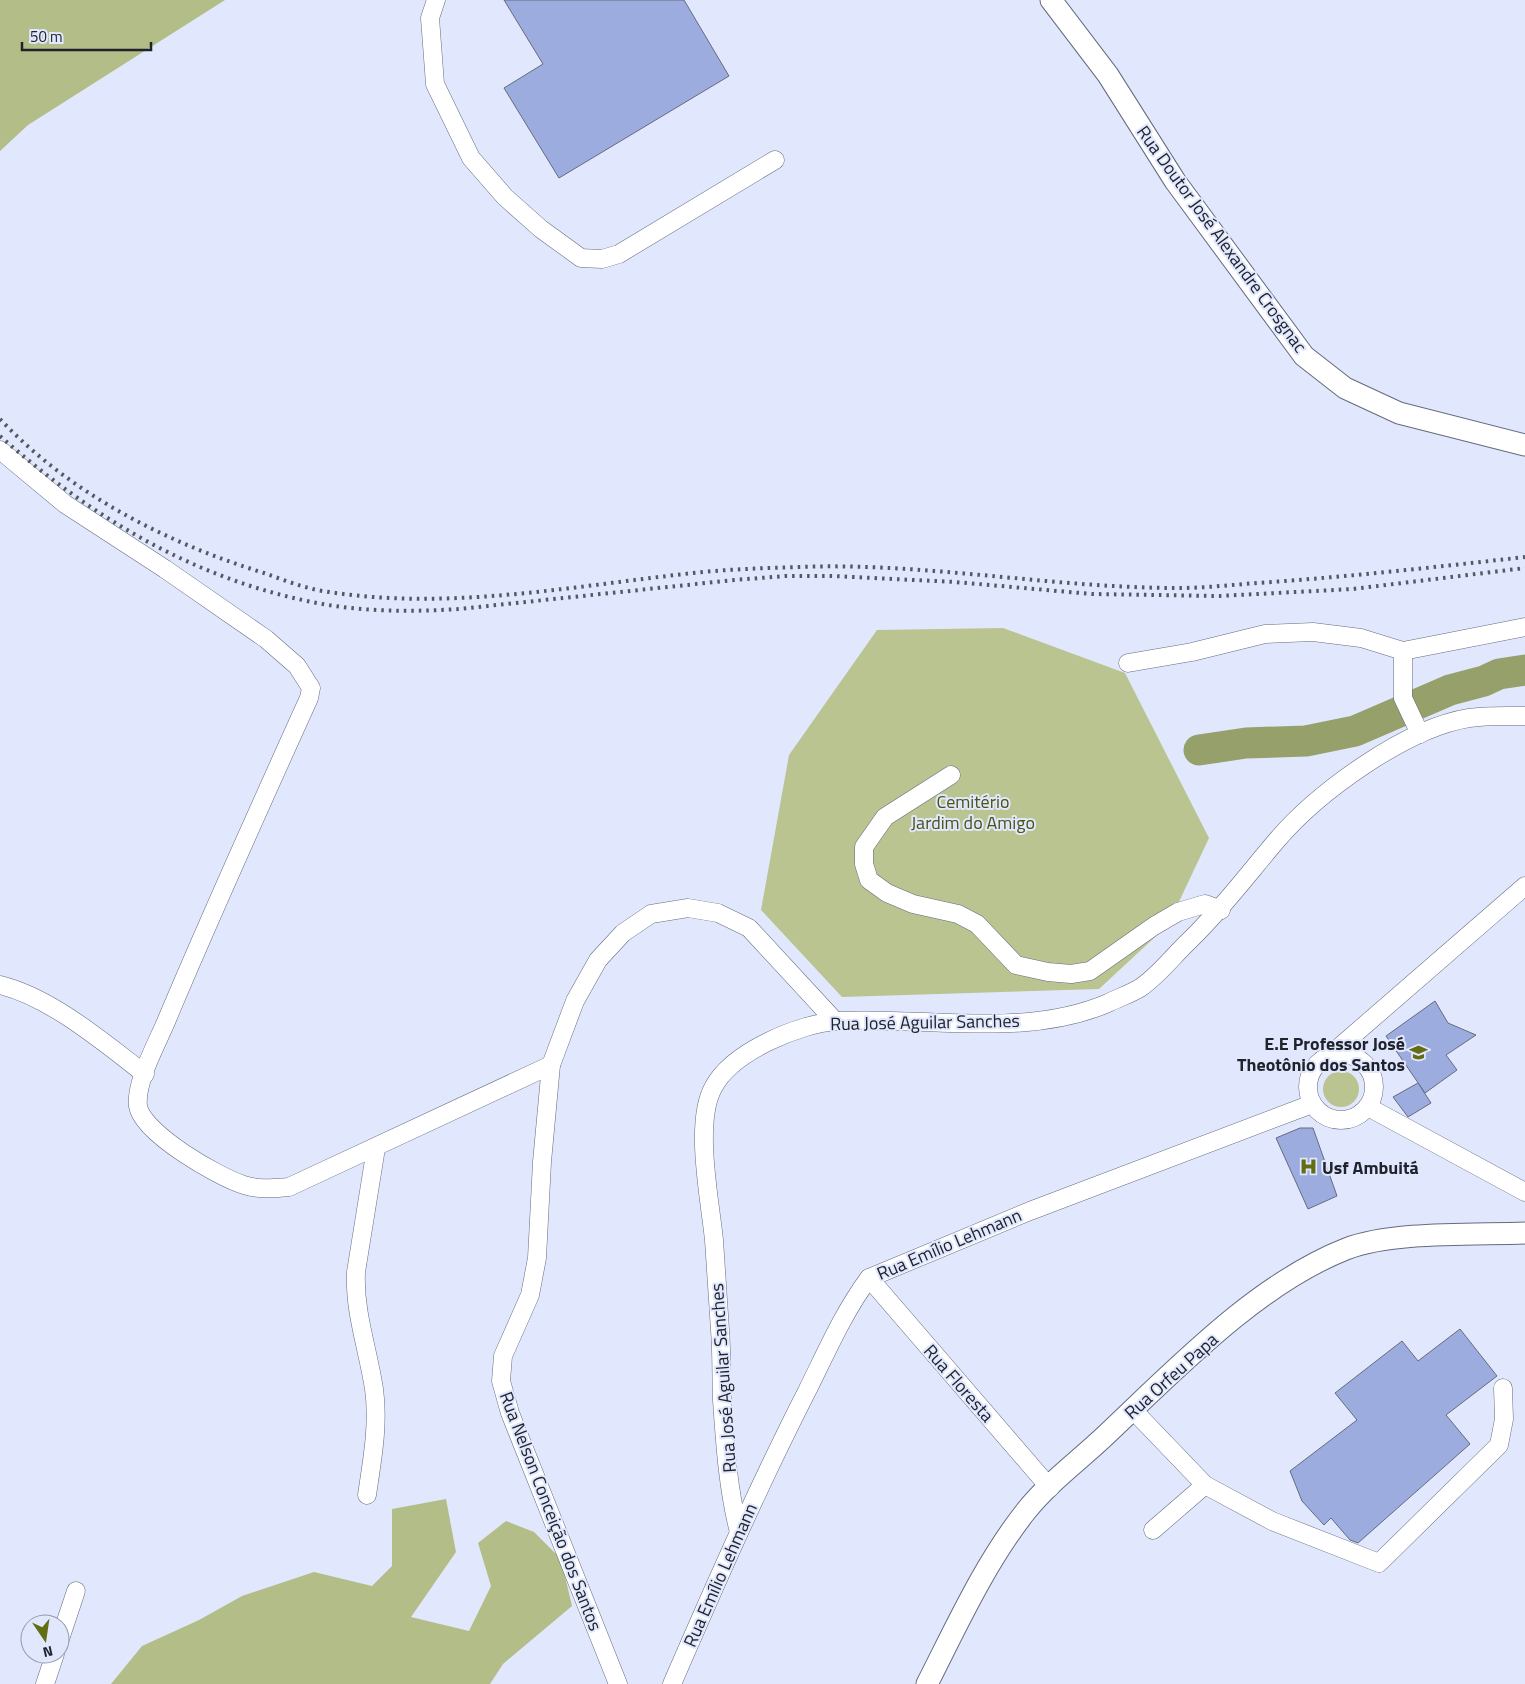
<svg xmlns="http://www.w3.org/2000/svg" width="1525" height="1684" font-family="'Titillium Web',sans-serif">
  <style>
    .green { fill: #b9c490 }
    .forest { fill: #b3bd87 }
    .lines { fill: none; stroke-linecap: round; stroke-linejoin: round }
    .river { stroke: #96a06b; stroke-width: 31 }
    .building { fill: #9dacde; stroke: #656b7e }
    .minor-casing { stroke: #656b7e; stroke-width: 19 }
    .major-casing { stroke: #656b7e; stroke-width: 23 }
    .minor { stroke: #fff; stroke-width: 18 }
    .major { stroke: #fff; stroke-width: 21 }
    .rail { stroke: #545864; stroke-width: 4; stroke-dasharray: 2.5 5; stroke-linecap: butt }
    .labels { text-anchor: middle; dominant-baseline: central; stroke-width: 4; stroke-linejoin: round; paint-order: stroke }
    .street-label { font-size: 18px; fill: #20232b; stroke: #e1e8fe }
    .park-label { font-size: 18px; fill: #495115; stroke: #e1e8fe }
    .poi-label { font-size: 18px; font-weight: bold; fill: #20232b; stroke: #e1e8fe; text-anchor: end }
  </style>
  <rect width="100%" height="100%" fill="#e1e8fe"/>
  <g class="green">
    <polygon points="1003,628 1125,673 1209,838 1168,925 1099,989 842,997 761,910 789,755 877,630"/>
    <circle cx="1341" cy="1089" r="18"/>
  </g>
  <g class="forest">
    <polygon points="0,0 225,0 28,125 0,151"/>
    <polygon points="446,1499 456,1552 411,1617 469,1631 491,1586 478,1543 506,1521 534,1532 561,1559 572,1606 503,1664 490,1684 111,1684 142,1646 199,1620 242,1596 314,1572 372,1586 392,1566 392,1509"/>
  </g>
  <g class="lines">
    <polyline class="river" points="1199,750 1246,743 1306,741 1355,731 1450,690 1484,681 1499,674 1525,670"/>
  </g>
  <g class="building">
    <polygon points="504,0 684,0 729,76 559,178 504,88 543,64"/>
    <polygon points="1435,1001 1448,1023 1476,1035 1446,1055 1457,1070 1425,1093 1386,1036"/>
    <polygon points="1418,1083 1431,1103 1408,1117 1393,1097"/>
    <polygon points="1300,1128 1313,1128 1337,1196 1308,1209 1276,1138"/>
    <polygon points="1460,1329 1497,1376 1446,1415 1470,1444 1358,1543 1350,1540 1331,1518 1324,1525 1302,1501 1290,1471 1357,1420 1335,1393 1402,1341 1418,1361"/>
  </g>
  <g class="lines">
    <defs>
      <g id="minor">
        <polyline points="436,0 430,18 435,84 471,158 505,197 541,229 581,258 602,259 619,254 775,160"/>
        <path d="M 0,450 L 65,504 L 165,569 L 266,639 L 297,666 L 311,688 L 309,698 C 261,804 213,910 168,1017 C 159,1040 135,1081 138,1106 C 142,1133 218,1177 244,1185 C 259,1190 274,1188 289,1187 L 551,1065"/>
        <polyline points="1403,651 1403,698 1420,734"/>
        <polyline points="1128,663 1192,652 1265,634 1313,632 1361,638 1403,651 1525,627"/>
        <polyline points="951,775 885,817 864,847 864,864 869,880 887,893 913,904 958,914 977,924 1016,965 1048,972 1071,974 1090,971 1154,926 1178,912 1205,904 1221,910"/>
        <path d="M 0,985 C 52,998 103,1042 145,1074"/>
        <circle cx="1341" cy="1087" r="33"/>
        <polyline points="1328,1057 1525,886"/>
        <polyline points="1368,1107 1525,1192"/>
        <polyline points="869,1278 1050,1488"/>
        <polyline points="1133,1410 1205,1485 1153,1530"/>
        <polyline points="1205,1485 1272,1521 1379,1563 1499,1445 1504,1419 1503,1388"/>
        <path d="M 367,1495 C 372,1461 379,1424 374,1389 C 368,1349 354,1312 356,1272 L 376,1148"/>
        <path d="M 739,1532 C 728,1490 725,1444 722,1400 C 721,1377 722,1354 720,1330 C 718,1300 716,1270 714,1240 C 710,1200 694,1123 713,1088 C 731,1052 800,1023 838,1021 C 925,1016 1025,1039 1108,1003 C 1118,998 1130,994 1140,988 C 1158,976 1174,955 1190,940 C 1222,909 1248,874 1277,840 C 1318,792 1406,728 1469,718 C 1487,715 1507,716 1525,716"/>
        <polyline points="60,1639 76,1591"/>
        <polyline points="45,1684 55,1654"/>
        <polyline points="618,1684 510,1413 501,1381 503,1356 530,1295 537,1258 542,1162 551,1065 575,1001 598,960 623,933 651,914 688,908 718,913 749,928 835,1021"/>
        <path d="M 672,1684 C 715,1585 758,1487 807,1391 C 826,1353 843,1313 869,1278 L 1030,1211 L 1312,1104"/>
      </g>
      <g id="major">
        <polyline points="1051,0 1108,75 1175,181 1304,356 1345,388 1399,413 1525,445"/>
        <path d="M 927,1684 C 957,1625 985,1563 1026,1511 C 1049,1482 1081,1459 1107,1434 C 1177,1368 1257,1284 1346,1249 C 1392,1231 1475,1235 1525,1233"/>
      </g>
    </defs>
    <use href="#minor" class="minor-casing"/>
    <use href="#major" class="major-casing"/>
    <use href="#minor" class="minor"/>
    <use href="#major" class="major"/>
    <g class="rail">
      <path d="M 0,419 C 70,494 167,543 264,573 C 281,579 299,586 317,590 C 446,613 575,585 703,572 C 735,569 766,568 798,567 C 925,562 1051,588 1178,588 C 1204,588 1231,585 1257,583 C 1347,577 1436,567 1525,557"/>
      <path d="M 0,436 C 90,516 192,578 312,602 C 360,612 410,612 459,609 L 734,580 L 786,576 L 833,576 L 955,582 L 1092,594 L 1219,596 L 1353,589 L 1525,568"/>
    </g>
  </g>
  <defs>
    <symbol id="school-bare" viewBox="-9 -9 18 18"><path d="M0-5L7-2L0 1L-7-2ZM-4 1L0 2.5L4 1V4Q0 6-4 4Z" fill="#626d16" stroke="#e1e8fe" stroke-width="2.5" paint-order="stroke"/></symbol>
    <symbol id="hospital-bare" viewBox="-9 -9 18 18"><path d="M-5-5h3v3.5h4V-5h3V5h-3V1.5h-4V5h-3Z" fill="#626d16" stroke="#e1e8fe" stroke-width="2.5" paint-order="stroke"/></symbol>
  </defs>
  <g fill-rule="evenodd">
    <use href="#school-bare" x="1406" y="1040" width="25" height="25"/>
    <use href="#hospital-bare" x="1296" y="1154" width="25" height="25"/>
  </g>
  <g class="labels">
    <g class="street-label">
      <text transform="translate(1222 239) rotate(54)">Rua Doutor José Alexandre Crosgnac</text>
      <text transform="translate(925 1022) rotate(-1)">Rua José Aguilar Sanches</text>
      <text transform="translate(949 1244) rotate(-23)">Rua Emílio Lehmann</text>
      <text transform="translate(1171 1376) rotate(-42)">Rua Orfeu Papa</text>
      <text transform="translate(723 1378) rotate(-94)">Rua José Aguilar Sanches</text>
      <text transform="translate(959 1383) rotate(49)">Rua Floresta</text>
      <text transform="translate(551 1511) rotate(69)">Rua Nelson Conceição dos Santos</text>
      <text transform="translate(720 1575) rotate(-66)">Rua Emílio Lehmann</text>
    </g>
    <g class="park-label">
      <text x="973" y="801">Cemitério<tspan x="973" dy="21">Jardim do Amigo</tspan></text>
    </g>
    <g class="poi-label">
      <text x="1405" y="1043">E.E Professor José<tspan x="1405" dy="21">Theotônio dos Santos</tspan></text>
      <text x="1322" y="1167" text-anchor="start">Usf Ambuitá</text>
    </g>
  </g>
  <g transform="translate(45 1639) rotate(167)"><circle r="24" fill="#e1e8fe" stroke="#9499aa"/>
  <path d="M0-4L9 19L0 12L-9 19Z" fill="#626d16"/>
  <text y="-8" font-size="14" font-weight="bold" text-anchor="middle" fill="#20232b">N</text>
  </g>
  <path d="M22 42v8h129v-8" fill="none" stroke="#20232b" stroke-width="2.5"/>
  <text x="30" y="42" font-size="15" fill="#20232b" stroke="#e1e8fe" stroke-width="4" paint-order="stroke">50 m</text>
</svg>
